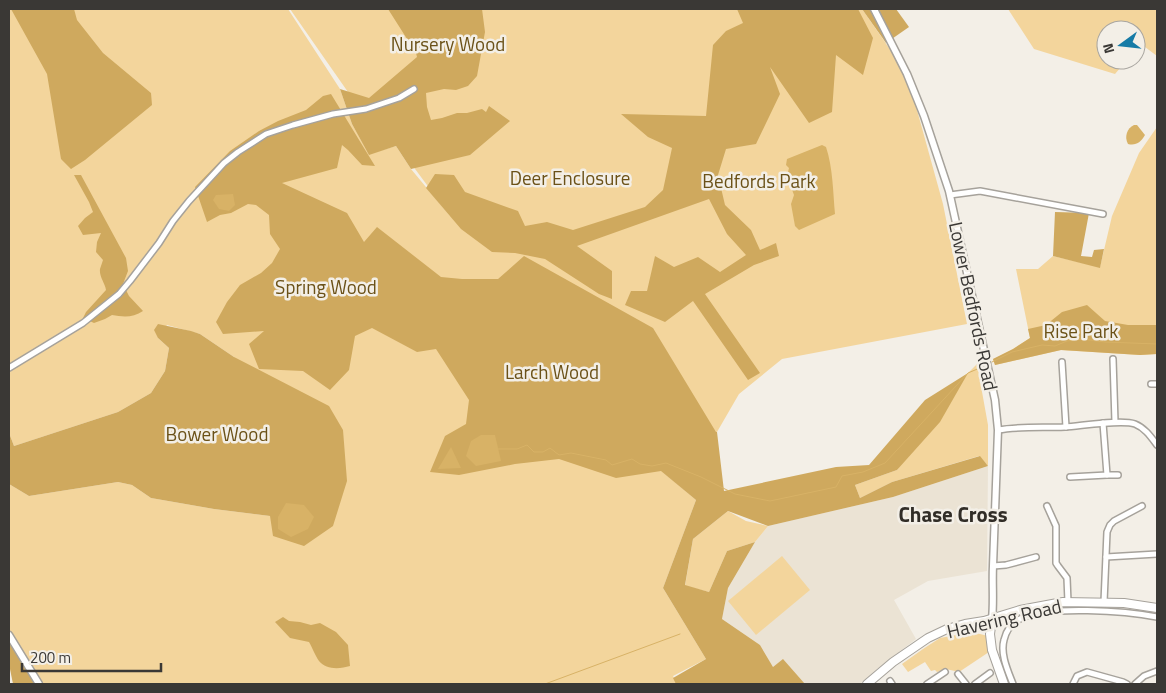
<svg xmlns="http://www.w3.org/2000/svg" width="1166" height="693" font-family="'Titillium Web',sans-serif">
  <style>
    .built { fill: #ebe3d4 }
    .green { fill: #f3d59c }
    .forest { fill: #cfa95e }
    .water { fill: #d8b266 }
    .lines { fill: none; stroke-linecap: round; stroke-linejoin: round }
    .stream { stroke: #d8b266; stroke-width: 1 }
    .minor-casing { stroke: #a6a29b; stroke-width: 8 }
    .tertiary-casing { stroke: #a6a29b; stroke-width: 9 }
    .secondary-casing { stroke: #a6a29b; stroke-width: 10 }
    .minor { stroke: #fff; stroke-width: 5 }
    .tertiary { stroke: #fff; stroke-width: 6 }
    .secondary { stroke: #fff; stroke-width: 8 }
    .labels { text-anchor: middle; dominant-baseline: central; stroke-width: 5; stroke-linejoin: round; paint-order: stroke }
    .park-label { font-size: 19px; fill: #6b5117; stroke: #f3efe7 }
    .street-label { font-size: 19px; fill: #3a3835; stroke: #f3efe7 }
    .quarter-label { font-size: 21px; font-weight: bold; fill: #312d27; stroke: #f3efe7 }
  </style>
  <rect width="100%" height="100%" fill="#f3efe7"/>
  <polygon class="built" points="988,466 987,571 928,581 894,600 916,639 877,669 860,684 805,684 783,660 773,667 760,645 722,619 728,588 755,542 768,526 893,497"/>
  <g class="green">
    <polygon points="9,9 288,9 340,89 352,124 369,154 396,146 411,169 450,216 395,142 364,115 290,9 862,9 907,74 943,204 967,324 782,359 739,394 717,432 711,487 663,472 696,500 663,588 706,659 673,676 677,684 41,684 21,649 9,631 9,484 29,496 118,482 132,485 151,498 214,509 270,516 303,545 234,357 200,334 167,325 158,338 169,348 165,371 151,393 118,412 14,446 9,433"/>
    <polygon points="1008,9 1157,9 1157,56 1141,44 1136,50 1136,30 1106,30 1106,60 1127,60 1115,74 1034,49"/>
    <polygon points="1157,127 1157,354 1140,355 1061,350 995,365 993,359 1013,349 1030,338 1016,269 1038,269 1053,256 1100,267 1112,216 1139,153"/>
    <polygon points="977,364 988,425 988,466 979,456 892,482 860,498 855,485 897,470 968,373"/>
    <polygon points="728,511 746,521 768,526 755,542 727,551 709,592 685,586 693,539"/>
    <polygon points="782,556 810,590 756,635 728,601"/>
    <polygon points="972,632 988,636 989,652 959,672 946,669 937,672 935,670 931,671 925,662 908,672 902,664 923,649 940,638"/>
  </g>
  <g class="forest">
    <polygon points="11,9 74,9 77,20 103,53 151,93 152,105 85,160 71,169 61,159 47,74"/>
    <polygon points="388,9 482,9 485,32 477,76 468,86 456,90 444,89 426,93 427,107 431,120 442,118 457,113 467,113 482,109 486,112 489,106 510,121 470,155 411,169 396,146 369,155 352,124 340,89 369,98 417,57 416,53"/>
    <polygon points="737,9 858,9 873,38 863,75 836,55 832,112 809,123 770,67 780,94 756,144 726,149 718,175 725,205 751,230 760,250 776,243 779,256 754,265 705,294 760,373 748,380 693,301 665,322 625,305 631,291 647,291 655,256 674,267 698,257 720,272 746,255 727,234 709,199 577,246 612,271 612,299 599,294 545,259 515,253 492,252 461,229 426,188 435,174 454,175 465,192 518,211 525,226 547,222 573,230 645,207 663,190 672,148 648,137 621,114 706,116 713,45 726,31 743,23"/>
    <polygon points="862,9 896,9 909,27 886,43"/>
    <polygon points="331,94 375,166 362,165 348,150 342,145 337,168 282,183 347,213 364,242 377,227 441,277 462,279 498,279 524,256 653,328 716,432 717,432 724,491 836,467 869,465 925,400 968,373 940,422 897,470 855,485 860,498 892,482 980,456 988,466 893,497 768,526 728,511 693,539 685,585 709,592 727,551 755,542 728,588 722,619 760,645 773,667 783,659 805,684 676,684 673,678 706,659 663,588 696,500 661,471 616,478 559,459 515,464 459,475 430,472 445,436 466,424 469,400 436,349 417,352 372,328 355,336 349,370 330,390 303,371 259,369 249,344 264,331 223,334 216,322 227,302 240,285 261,273 272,263 280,249 270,234 269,215 256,205 248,204 231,213 220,215 207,222 195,187 230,151 259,131 278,121 306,110 323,96"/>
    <path d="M 74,175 L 81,175 L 126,258 L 128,271 L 123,284 L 129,296 L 143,311 C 133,318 123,317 112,315 L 105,319 L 94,323 L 83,318 L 86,312 L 106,290 C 105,283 99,277 100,269 C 101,266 102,263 103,260 L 96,252 L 97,242 L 101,233 L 83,235 L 78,226 L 85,218 L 93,212 L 89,202 Z"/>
    <polygon points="1055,212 1089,213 1081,256 1092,257 1094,250 1104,249 1100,268 1053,256"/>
    <polygon points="1087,305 1105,321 1128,325 1157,325 1157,354 1140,355 1061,350 995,365 993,359 1013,349 1030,338 1028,329 1046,325 1062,312"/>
    <polygon points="158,324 191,331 200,334 234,357 329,406 343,430 347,481 333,526 304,546 273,536 270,516 214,509 151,498 132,485 118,482 29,496 9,484 9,433 14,446 118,412 151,393 165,371 169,348 158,338 154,330"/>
    <path d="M 283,617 L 289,621 L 300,622 L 311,625 L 320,623 L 336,632 L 348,645 L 350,666 C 340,669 326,670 319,661 C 315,655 312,647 309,642 L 290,638 L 275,622 Z"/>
    <polygon points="9,638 36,684 13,684 9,664"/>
  </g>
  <g class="water">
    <path d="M 1134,125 L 1137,125 L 1145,135 C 1141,142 1136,146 1128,144 C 1124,137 1127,128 1134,125 Z"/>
    <path d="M 822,145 L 826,147 C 833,168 833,192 835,214 L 799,230 L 795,226 L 791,204 L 794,195 L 787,176 L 789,168 L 786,165 L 787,159 Z"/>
    <polygon points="233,194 235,205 229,211 219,209 213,200 216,195"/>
    <polygon points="481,435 495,435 501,461 476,466 466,456 471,441"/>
    <polygon points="451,447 461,468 438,469"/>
    <polygon points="286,503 304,505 314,517 308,529 291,537 278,529 278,517"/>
  </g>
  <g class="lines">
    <g class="stream">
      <polyline points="992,362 1012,352 1042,345 1055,346 1067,341 1082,339 1105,342 1157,344"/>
      <polyline points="498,449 517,449 527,445 534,452 543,452 550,448 559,455 571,453 606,460 612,465 632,459 640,464 652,466 666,463 701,477 735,494 770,501 836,487 842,476 863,472 885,463 968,373 982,367"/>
      <polyline points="545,684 680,634"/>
    </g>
    <defs>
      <g id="minor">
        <polyline points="950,195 980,191 1103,214"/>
        <polyline points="1113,359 1115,422"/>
        <polyline points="1062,362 1066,427"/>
        <polyline points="9,368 83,323 119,294 130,281 159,243 173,221 189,201 224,163 238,152 266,134 293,125 333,114 366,109 399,98 414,89"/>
        <polyline points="1151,384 1157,384"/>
        <path d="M 998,430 C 1020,426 1043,428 1065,427 C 1081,426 1122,419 1135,424 C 1145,428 1151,437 1157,445"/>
        <polyline points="1107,475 1118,475"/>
        <polyline points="1070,477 1107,475 1103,423"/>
        <polyline points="1047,506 1056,526 1056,563 1058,566 1067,578 1068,602"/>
        <polyline points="1106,557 1157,554"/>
        <polyline points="993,566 1006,565 1036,557"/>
        <polyline points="1104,602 1107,532 1110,525 1114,521 1142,506"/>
        <polyline points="958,674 966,684"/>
        <polyline points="890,681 892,684"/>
        <polyline points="927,684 945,672"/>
        <polyline points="975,684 990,673"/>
        <path d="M 1013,684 C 1008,671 1000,654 1004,640 C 1006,631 1012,623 1020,619 C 1047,605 1127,611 1157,617"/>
        <polyline points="1073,684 1077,676 1087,672 1123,682 1127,684"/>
        <polyline points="1135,684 1144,676 1157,671"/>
      </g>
      <g id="tertiary">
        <path d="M 874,9 L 907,74 L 924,116 L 949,191 L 995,400 L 998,430 L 993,566 C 992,583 994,601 992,619"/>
        <polyline points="9,635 39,684"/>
      </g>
      <g id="secondary">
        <polyline points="992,619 990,634 992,650 1004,684"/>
        <polyline points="867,684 893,662 928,638 947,629 965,624 984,621 1020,610 1063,602 1124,603 1157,608"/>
      </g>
    </defs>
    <use href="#minor" class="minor-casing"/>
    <use href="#tertiary" class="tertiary-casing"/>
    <use href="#secondary" class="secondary-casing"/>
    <use href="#minor" class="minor"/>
    <use href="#tertiary" class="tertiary"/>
    <use href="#secondary" class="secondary"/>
  </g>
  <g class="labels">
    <g class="park-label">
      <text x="448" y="43">Nursery Wood</text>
      <text x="570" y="177">Deer Enclosure</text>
      <text x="759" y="180">Bedfords Park</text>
      <text x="326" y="286">Spring Wood</text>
      <text x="1081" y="330">Rise Park</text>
      <text x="552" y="371">Larch Wood</text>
      <text x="217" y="433">Bower Wood</text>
    </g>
    <g class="street-label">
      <text transform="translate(974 306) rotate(78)">Lower Bedfords Road</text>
      <text transform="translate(1004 618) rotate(-13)">Havering Road</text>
    </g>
    <g class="quarter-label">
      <text x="953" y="514">Chase Cross</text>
    </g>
  </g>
  <rect width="1166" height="693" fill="none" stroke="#3a3835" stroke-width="20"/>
  <g transform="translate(1121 45) rotate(255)"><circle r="24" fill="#f3efe7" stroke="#a9a6a0"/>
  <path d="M0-4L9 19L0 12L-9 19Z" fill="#167ba6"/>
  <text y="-8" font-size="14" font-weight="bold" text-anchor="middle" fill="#3a3835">N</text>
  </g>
  <path d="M22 663v8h139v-8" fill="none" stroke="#3a3835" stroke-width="2.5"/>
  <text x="30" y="663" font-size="15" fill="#3a3835" stroke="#f3efe7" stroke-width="4" paint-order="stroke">200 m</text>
</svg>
